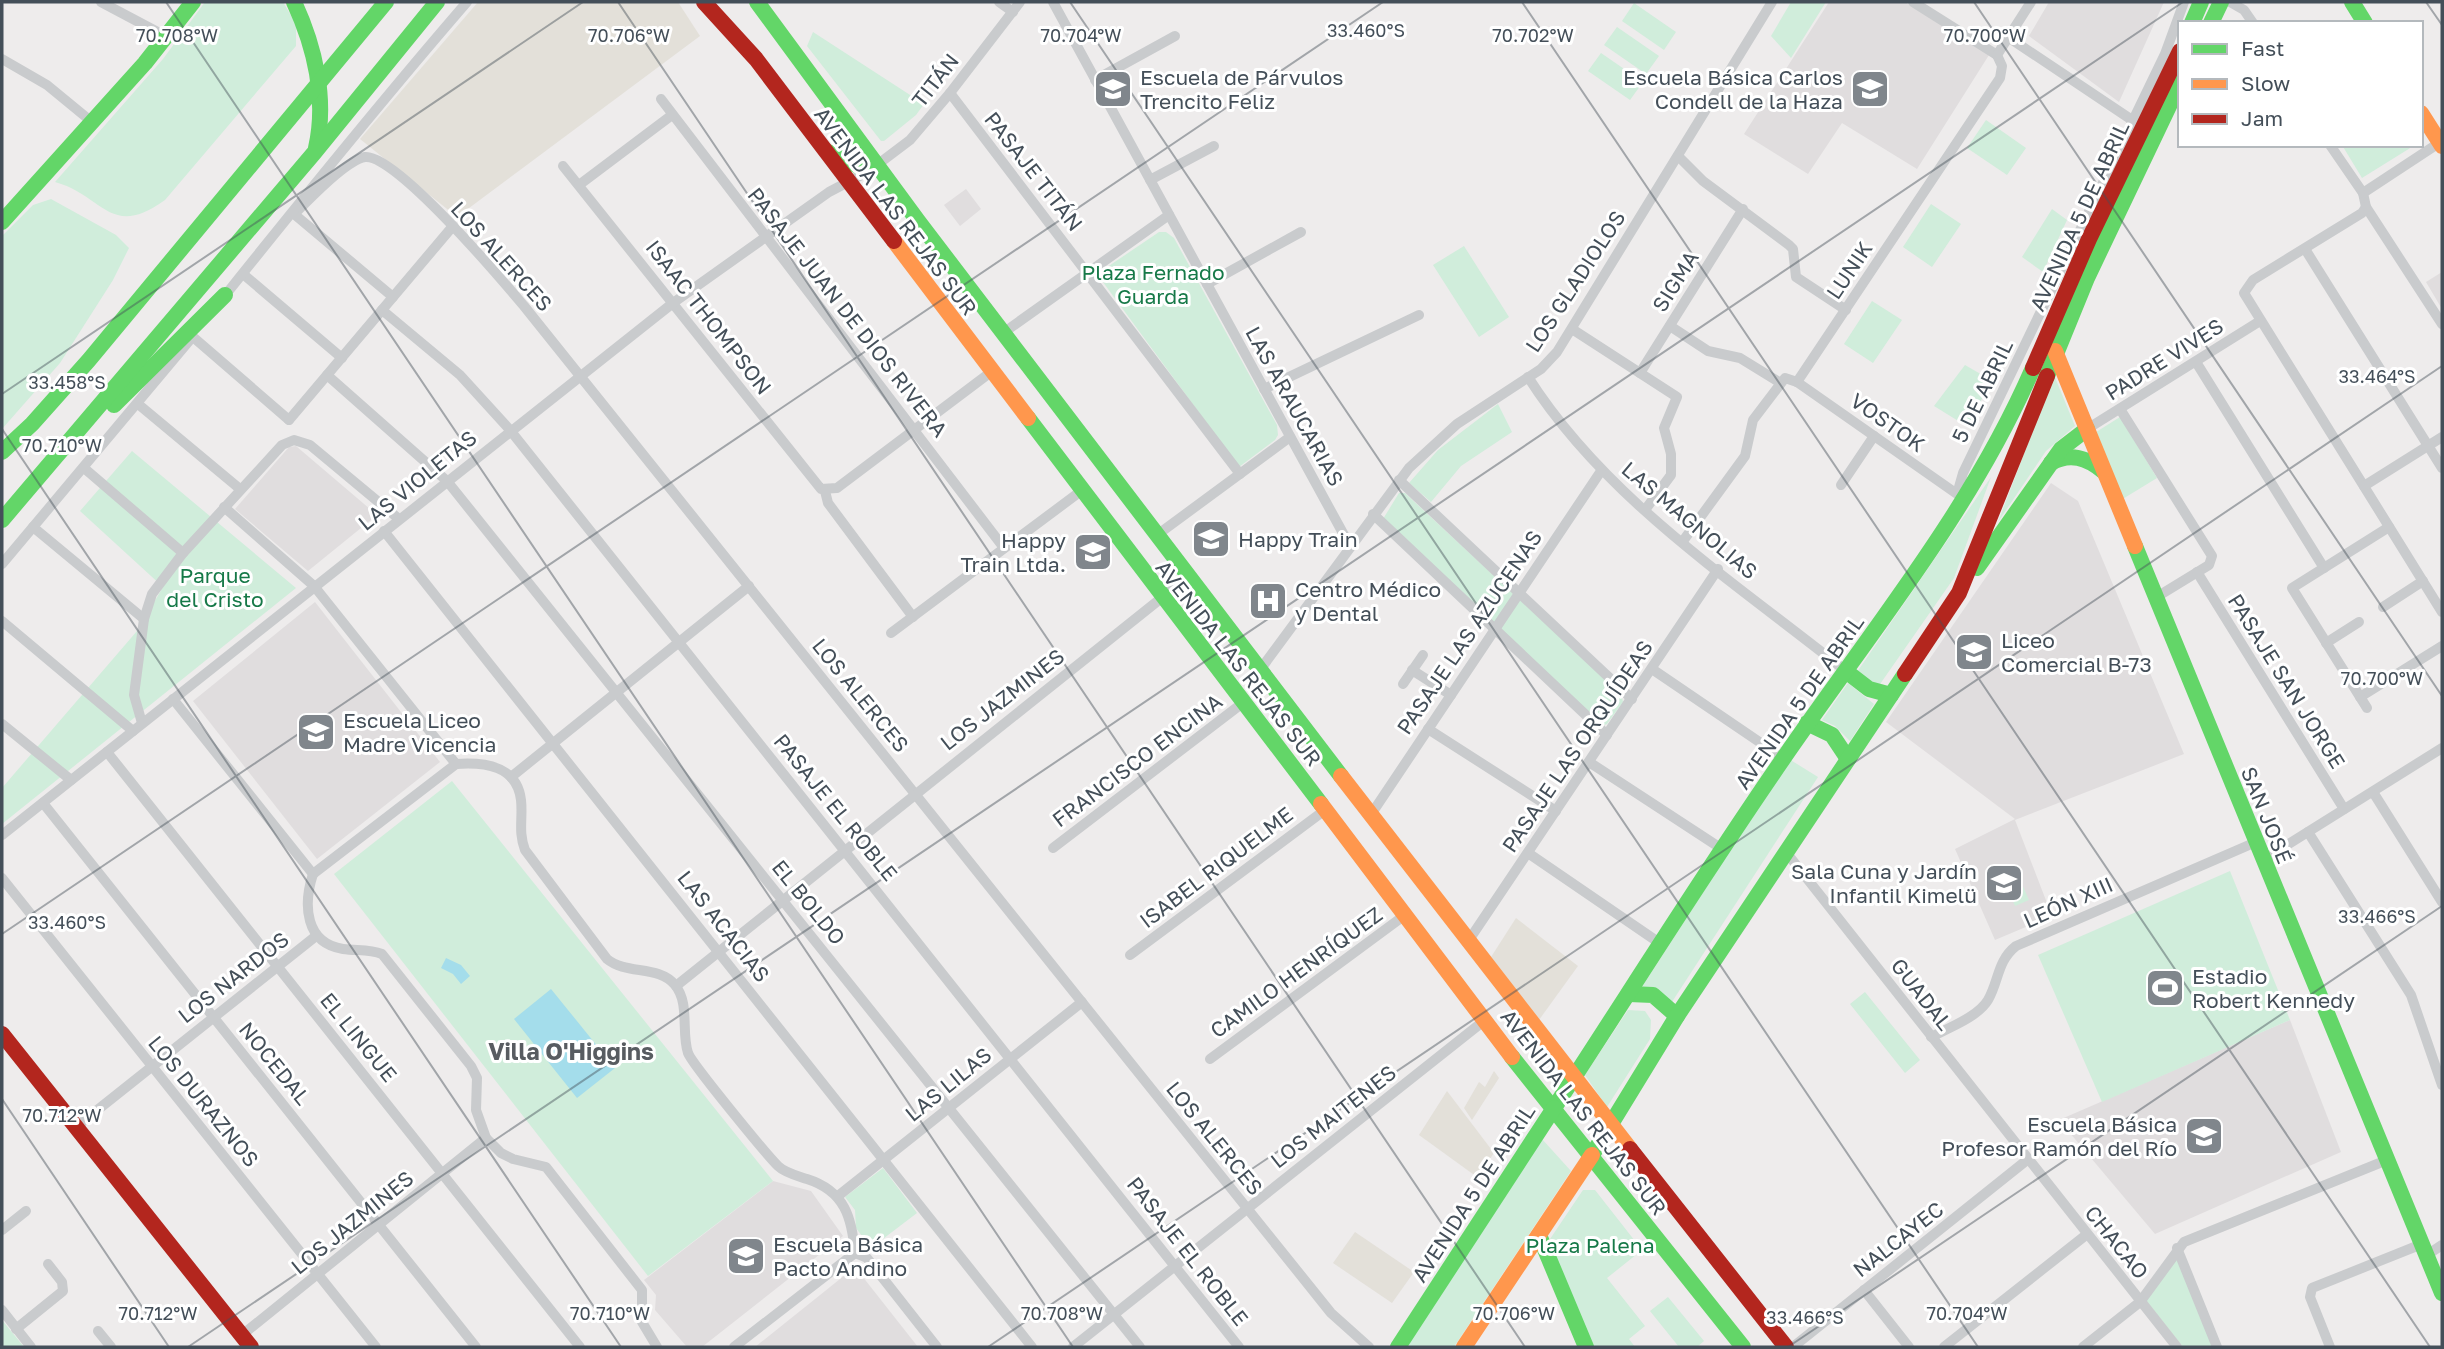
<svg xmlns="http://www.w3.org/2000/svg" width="2444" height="1349" font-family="'Golos Text',sans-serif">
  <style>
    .commercial { fill: #e3e0d9 }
    .education { fill: #e0ddde }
    .green { fill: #d0eddb }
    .water { fill: #a4ddeb }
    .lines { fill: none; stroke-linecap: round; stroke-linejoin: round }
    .street { stroke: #c9cbcd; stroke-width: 10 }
    .fast { stroke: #63d668; stroke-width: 16 }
    .slow { stroke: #ff974d; stroke-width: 16 }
    .jam { stroke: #b3261e; stroke-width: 16 }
    .ticks { fill: none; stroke: #444f59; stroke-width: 2; stroke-opacity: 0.45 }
    .labels { text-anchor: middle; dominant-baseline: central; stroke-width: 6; stroke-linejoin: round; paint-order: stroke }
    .poi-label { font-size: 21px; fill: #444f59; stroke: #fff; text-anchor: start }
    .street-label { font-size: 21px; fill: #444f59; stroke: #fff }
    .park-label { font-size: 21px; fill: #167948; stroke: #fff }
    .neighbourhood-label { font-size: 23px; font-weight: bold; fill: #585c61; stroke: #fff }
    .ticks-label { font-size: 18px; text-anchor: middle; fill: #444f59; stroke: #fff; stroke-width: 6; stroke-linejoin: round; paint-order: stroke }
  </style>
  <rect width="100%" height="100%" fill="#eeecec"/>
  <g class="commercial">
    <polygon points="478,2 678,2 700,36 457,217 360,139"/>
    <polygon points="1516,918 1578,966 1539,1020 1491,957"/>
    <polygon points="1494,1071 1499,1078 1472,1120 1464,1108 1479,1082 1485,1087"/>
    <polygon points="1447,1091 1494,1153 1477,1177 1419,1135"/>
    <polygon points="1355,1232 1414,1272 1392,1303 1333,1263"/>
  </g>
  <g class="education">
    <polygon points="1829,2 1905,2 1989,55 1917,169 1842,123 1808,174 1744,134"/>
    <polygon points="2049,2 2164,2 2119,102 2029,36"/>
    <polygon points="966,189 981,209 960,226 944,205"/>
    <polygon points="2442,272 2442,309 2426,282"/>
    <polygon points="296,446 377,515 308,571 235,509 289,447"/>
    <polygon points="2051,483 2078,501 2184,754 2015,820 2052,916 1995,940 1955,849 2015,819 1886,722"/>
    <polygon points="315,602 440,762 317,859 193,701"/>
    <polygon points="2290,1020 2341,1152 2155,1234 2059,1120"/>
    <polygon points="773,1181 811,1191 843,1236 702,1347 687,1347 655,1310 656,1295 644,1280"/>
    <polygon points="855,1267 918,1347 755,1347"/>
  </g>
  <g class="green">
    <path d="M 205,2 L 283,2 L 296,24 L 296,46 L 165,200 C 110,240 103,195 55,182 L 163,59 Z"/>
    <polygon points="1791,2 1826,2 1791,58 1771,36"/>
    <polygon points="1634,3 1676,32 1664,50 1622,21"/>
    <polygon points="1617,27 1659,56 1646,74 1604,45"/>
    <polygon points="813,32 924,104 916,115 884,141 881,141 807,46"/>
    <polygon points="1601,53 1643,82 1630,100 1588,71"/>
    <polygon points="1986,120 2026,148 2007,175 1967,148"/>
    <polygon points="2342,145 2415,145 2362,178"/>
    <polygon points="51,199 116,235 129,248 113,280 60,363 2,429 2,236 33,205"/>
    <polygon points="1931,204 1961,224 1932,267 1903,247"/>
    <polygon points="2052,209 2067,220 2043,272 2022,257"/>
    <polygon points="1159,232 1166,232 1174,238 1277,425 1278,435 1275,440 1239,467 1097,274"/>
    <polygon points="1464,246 1509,317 1479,337 1433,265"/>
    <polygon points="1872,301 1902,320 1873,363 1844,344"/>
    <polygon points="1965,365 1991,380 1968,427 1934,406"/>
    <polygon points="2054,375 2075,426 2046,451 1998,522"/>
    <polygon points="1498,404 1512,432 1461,466 1431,502 1409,483 1438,450"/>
    <polygon points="2120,417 2157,478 2121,500 2093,434"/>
    <polygon points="132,451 296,588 2,824 2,788 137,631 163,587 80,511"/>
    <polygon points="1991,477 1954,578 1878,687 1857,672"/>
    <polygon points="1399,493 1405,493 1621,694 1623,702 1607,724 1602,726 1383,519"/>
    <polygon points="1848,683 1874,704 1850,741 1835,726 1822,720"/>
    <polygon points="1789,759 1818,777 1670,1005 1642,987"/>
    <polygon points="452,781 773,1181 648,1276 334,874"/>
    <polygon points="2230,871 2290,1020 2102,1102 2038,955"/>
    <polygon points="2022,884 2029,900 2015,906 2008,890"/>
    <polygon points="1865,992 1920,1060 1905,1073 1850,1004"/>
    <polygon points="1628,1010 1645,1011 1651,1020 1650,1039 1607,1107 1585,1075"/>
    <polygon points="1542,1139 1571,1171 1454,1347 1405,1347"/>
    <polygon points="883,1168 917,1213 871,1248 856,1228 855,1210 845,1197"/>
    <polygon points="1583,1190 1595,1190 1642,1250 1607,1278 1645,1326 1629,1339 1635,1347 1592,1347 1548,1242"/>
    <polygon points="2177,1253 2214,1347 2183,1347 2144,1298"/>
    <polygon points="1668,1297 1704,1341 1697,1347 1679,1347 1650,1311"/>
    <polygon points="2,1320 24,1347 2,1347"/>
  </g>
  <g class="water">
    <polygon points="446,958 461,965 470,976 461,984 453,974 441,968"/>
    <polygon points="551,989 615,1068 577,1098 514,1019"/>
  </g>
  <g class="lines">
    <g class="street">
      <polyline points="101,2 167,37"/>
      <polyline points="999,2 1013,12"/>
      <polyline points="1053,2 1350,546"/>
      <polyline points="1913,2 1997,55"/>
      <polyline points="2230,2 2244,10 2253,23"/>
      <polyline points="2008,37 2132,120"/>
      <polyline points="1997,55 2031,2"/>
      <polyline points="2,59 47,85 92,122"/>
      <polyline points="1095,80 1175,36"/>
      <polyline points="950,93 1240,474"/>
      <polyline points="661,99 1004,548"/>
      <polyline points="2330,145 2363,193 2366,207 2442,324"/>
      <polyline points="1678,156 1703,181 1789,245 1793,249 1796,277 1846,310"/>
      <polyline points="563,166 821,489 837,488 991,372"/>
      <polyline points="1150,180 1214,146"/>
      <polyline points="579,185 672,115"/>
      <polyline points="2363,193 2442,141"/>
      <polyline points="2366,207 2362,213 2253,280 2244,293 2442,612"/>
      <path d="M 294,214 C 309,200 346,160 365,157 C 395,153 502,280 524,306 L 1331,1313 L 1369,1347"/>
      <polyline points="294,214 393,297"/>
      <polyline points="2305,249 2442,468"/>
      <polyline points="243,274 342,358"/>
      <polyline points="1207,284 1301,232"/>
      <path d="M 223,298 C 303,198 383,99 467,2"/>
      <polyline points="382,310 460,375 510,430 1239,1347"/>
      <polyline points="1670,326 1708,351 1740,358 1779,382"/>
      <polyline points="1572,329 1677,397 1664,428 1671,454 1671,475 1645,510"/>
      <polyline points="1003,333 1169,215"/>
      <polyline points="193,337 289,420"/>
      <polyline points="2196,362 2324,568"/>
      <polyline points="1640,373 1743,209"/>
      <polyline points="327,375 447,481 1140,1347"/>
      <path d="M 1528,377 C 1606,500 1735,582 1847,672"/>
      <polyline points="1797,382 2000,78 2002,66 1997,55"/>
      <polyline points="1264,389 1419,315"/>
      <polyline points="138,404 240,489"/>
      <polyline points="2120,409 2212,556 2209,565 2155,598"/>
      <polyline points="289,420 453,226"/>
      <polyline points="2087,429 2260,321"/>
      <polyline points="84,468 183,553"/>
      <polyline points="1399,480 1632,699"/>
      <polyline points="1841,485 1874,436"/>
      <polyline points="2364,486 2442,437"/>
      <polyline points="825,491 828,503 913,617"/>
      <polyline points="224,507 314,586 456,764"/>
      <polyline points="1373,514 1607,735"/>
      <polyline points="33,527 144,619"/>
      <polyline points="384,531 1032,1347"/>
      <polyline points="1157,535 1290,437"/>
      <polyline points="1683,541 1745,456 1753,420 1785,378 1797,382 1957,494 1963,473 2165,54 2184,2"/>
      <polyline points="2,564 189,341"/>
      <polyline points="2197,572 2344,809"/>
      <polyline points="2383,607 2423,581"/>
      <polyline points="2,621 133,731"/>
      <polyline points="891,633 1081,491"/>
      <polyline points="2326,643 2359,622"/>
      <polyline points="1652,669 1783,758"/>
      <polyline points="1260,670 1409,468 1457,424 1541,369 1557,352 1772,2"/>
      <polyline points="1412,670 1451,695"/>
      <polyline points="1403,684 1423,655"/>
      <polyline points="2360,697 2442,646"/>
      <polyline points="173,699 313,874"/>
      <polyline points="2367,708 2292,588 2389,527"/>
      <polyline points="142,723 134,695 144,619 152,594 183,553 282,445 294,440 310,445 399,519"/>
      <polyline points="2,724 71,780"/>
      <polyline points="1428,729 1556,811"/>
      <polyline points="107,752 580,1347"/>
      <polyline points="1589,762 1722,849"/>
      <path d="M 456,764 C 484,762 517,765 521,800 C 523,818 518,832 525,850 L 607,959 C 626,975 659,965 675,985 C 690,1003 681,1032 688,1053 C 692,1064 766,1154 778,1166 C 785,1173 798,1176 807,1179 C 845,1191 852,1218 855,1253"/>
      <polyline points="511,777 749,586"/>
      <polyline points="2373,792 2442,902"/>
      <polyline points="43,803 476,1347"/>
      <polyline points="1370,816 1601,471"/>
      <polyline points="2308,832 2411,995 2442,1085"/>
      <polyline points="2,835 673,303 829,192 869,171 910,140 950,93 1020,2"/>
      <polyline points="1053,848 1244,702"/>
      <polyline points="1786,852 2177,1347"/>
      <polyline points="1528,853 1661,944"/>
      <polyline points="2263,860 2442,748"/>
      <path d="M 313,874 C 303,905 305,943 343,949 C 357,951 369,949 382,954 L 471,1066 L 477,1078 L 476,1110 L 486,1138 L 501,1153 L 513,1159 L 546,1167 L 642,1290 L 642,1322 L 657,1347"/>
      <polyline points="313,874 456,764"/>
      <polyline points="2,878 376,1347"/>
      <polyline points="1467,943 1718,569"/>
      <polyline points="1130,955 1325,810"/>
      <polyline points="676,986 1189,576"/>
      <path d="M 1931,1037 C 1948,1028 1978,1017 1988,1000 C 1999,981 1997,961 2016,946 L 2256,842"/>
      <polyline points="1210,1059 1405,915"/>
      <polyline points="76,1127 316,936"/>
      <polyline points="838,1196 1082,1002"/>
      <polyline points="2,1230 26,1211"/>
      <polyline points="2177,1248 2217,1347"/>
      <polyline points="855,1253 867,1258 937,1347"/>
      <polyline points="2427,1255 2442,1245"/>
      <polyline points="1864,1290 1909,1347"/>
      <polyline points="2,1310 31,1347"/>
      <polyline points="16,1329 63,1291 62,1282 48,1264"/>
      <polyline points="98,1331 111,1347"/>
      <polyline points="242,1335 486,1138"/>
      <polyline points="734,1347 855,1253"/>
      <polyline points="1073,1347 1485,1020"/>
      <polyline points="1793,1347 2027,1160"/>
      <polyline points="1944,1347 2086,1235"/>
      <polyline points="2083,1347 2140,1302 2184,1242 2387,1160"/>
      <polyline points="2330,1347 2310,1297 2312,1288 2422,1244"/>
    </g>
    <g class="fast">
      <path d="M 294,2 C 315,47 327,99 316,148"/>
      <polyline points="757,2 918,221 1341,776"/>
      <polyline points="2352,2 2365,23"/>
      <polyline points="2192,23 2201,2"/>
      <polyline points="2211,23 2221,2"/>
      <polyline points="828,152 869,171"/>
      <polyline points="2,222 145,63 193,2"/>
      <polyline points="2047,376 2087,278 2180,83"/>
      <polyline points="114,405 225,295"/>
      <polyline points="1028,418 1321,804"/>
      <polyline points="2,452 32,424 89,360 386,2"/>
      <path d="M 2051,463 C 2070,452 2087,458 2103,471"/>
      <polyline points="2,520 314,153 437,2"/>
      <polyline points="2135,546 2442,1293"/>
      <polyline points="1977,568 2061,449 2087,429"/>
      <polyline points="1847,672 1869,689 1891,695"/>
      <polyline points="1807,723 1832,735 1848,759"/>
      <polyline points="1629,994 1653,995 1677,1016"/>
      <polyline points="1512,1057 1743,1347"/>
      <path d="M 1554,1108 C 1630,992 1704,873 1783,759 C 1871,631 1971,511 2033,368"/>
      <polyline points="1592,1155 1677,1016 1905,674"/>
      <polyline points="1539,1235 1586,1347"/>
      <polyline points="1398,1347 1554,1108"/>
    </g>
    <g class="slow">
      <polyline points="2421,113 2442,146"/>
      <polyline points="894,241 1028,418"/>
      <polyline points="2055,351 2135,546"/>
      <polyline points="1341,776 1630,1149"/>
      <polyline points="1321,804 1512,1057"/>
      <polyline points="1464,1347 1592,1155"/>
    </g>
    <g class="jam">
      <polyline points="704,2 756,59 894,241"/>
      <polyline points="2033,368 2089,239 2180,51"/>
      <polyline points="1905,674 1959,593 2047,376"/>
      <polyline points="2,1034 251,1347"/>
      <polyline points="1630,1149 1786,1347"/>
    </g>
  </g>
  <path class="ticks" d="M 166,2 L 1073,1347M 618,2 L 1525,1347M 1070,2 L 1978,1347M 1522,2 L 2430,1347M 1974,2 L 2442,696M 2426,2 L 2442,25M 2,394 L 583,2M 2,429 L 621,1347M 2,934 L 1383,2M 2,1099 L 169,1347M 188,1347 L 2183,2M 988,1347 L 2442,366M 1788,1347 L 2442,906"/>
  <defs>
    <symbol id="school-square" viewBox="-11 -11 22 22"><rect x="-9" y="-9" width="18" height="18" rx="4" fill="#80868c" stroke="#fff"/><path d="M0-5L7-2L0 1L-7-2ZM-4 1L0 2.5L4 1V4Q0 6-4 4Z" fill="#fff"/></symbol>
    <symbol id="hospital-square" viewBox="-11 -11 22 22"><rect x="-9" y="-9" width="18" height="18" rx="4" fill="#80868c" stroke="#fff"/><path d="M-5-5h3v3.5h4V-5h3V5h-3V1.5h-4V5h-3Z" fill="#fff"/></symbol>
    <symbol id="stadium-square" viewBox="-11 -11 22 22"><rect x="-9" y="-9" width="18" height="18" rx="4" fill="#80868c" stroke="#fff"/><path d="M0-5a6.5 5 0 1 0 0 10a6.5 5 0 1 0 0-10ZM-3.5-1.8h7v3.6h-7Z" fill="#fff"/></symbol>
  </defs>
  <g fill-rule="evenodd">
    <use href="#school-square" x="1091" y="67" width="44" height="44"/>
    <use href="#school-square" x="1848" y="67" width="44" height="44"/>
    <use href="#school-square" x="1189" y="517" width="44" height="44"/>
    <use href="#school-square" x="1071" y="530" width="44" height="44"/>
    <use href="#hospital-square" x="1246" y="579" width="44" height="44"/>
    <use href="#school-square" x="1952" y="630" width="44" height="44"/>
    <use href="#school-square" x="294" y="710" width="44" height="44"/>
    <use href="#school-square" x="1982" y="861" width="44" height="44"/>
    <use href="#stadium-square" x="2143" y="966" width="44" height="44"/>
    <use href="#school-square" x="2182" y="1114" width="44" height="44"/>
    <use href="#school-square" x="724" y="1234" width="44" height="44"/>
  </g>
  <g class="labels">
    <g class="poi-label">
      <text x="1140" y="77">Escuela de Párvulos<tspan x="1140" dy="24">Trencito Feliz</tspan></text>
      <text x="1843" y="77" text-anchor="end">Escuela Básica Carlos<tspan x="1843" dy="24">Condell de la Haza</tspan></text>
      <text x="1238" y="539">Happy Train</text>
      <text x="1066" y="540" text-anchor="end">Happy<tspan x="1066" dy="24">Train Ltda.</tspan></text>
      <text x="1295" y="589">Centro Médico<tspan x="1295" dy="24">y Dental</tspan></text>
      <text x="2001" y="640">Liceo<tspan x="2001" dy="24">Comercial B-73</tspan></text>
      <text x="343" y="720">Escuela Liceo<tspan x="343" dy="24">Madre Vicencia</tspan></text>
      <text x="1977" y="871" text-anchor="end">Sala Cuna y Jardín<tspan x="1977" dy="24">Infantil Kimelü</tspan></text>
      <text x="2192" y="976">Estadio<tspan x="2192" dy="24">Robert Kennedy</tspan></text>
      <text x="2177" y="1124" text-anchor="end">Escuela Básica<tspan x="2177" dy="24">Profesor Ramón del Río</tspan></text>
      <text x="773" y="1244">Escuela Básica<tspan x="773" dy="24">Pacto Andino</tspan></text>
    </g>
    <g class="street-label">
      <text transform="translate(935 80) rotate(-52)">TITÁN</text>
      <text transform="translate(1034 171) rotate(52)">PASAJE TITÁN</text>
      <text transform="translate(896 211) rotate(53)">AVENIDA LAS REJAS SUR</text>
      <text transform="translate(2079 216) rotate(-65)">AVENIDA 5 DE ABRIL</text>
      <text transform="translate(502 256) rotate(48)">LOS ALERCES</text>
      <text transform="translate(1849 270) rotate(-56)">LUNIK</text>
      <text transform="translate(1575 281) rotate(-57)">LOS GLADIOLOS</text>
      <text transform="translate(1675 281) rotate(-58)">SIGMA</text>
      <text transform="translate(848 312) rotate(52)">PASAJE JUAN DE DIOS RIVERA</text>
      <text transform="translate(709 317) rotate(52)">ISAAC THOMPSON</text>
      <text transform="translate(2164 359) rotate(-32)">PADRE VIVES</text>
      <text transform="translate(1982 391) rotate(-64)">5 DE ABRIL</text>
      <text transform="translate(1295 406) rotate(61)">LAS ARAUCARIAS</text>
      <text transform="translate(1888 422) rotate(35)">VOSTOK</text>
      <text transform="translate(417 480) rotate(-39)">LAS VIOLETAS</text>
      <text transform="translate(1690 520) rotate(40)">LAS MAGNOLIAS</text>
      <text transform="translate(1469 632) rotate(-56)">PASAJE LAS AZUCENAS</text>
      <text transform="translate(1239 663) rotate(52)">AVENIDA LAS REJAS SUR</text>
      <text transform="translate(2287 681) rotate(58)">PASAJE SAN JORGE</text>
      <text transform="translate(861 695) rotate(51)">LOS ALERCES</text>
      <text transform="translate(1002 699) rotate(-38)">LOS JAZMINES</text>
      <text transform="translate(1799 702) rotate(-55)">AVENIDA 5 DE ABRIL</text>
      <text transform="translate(1577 746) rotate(-56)">PASAJE LAS ORQUÍDEAS</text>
      <text transform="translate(1137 760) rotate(-37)">FRANCISCO ENCINA</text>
      <text transform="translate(836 807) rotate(51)">PASAJE EL ROBLE</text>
      <text transform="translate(2267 815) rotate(68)">SAN JOSÉ</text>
      <text transform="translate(1216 867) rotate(-37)">ISABEL RIQUELME</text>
      <text transform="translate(809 902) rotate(51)">EL BOLDO</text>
      <text transform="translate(2068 902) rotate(-24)">LEÓN XIII</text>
      <text transform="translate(724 926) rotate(52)">LAS ACACIAS</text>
      <text transform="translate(1296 972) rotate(-36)">CAMILO HENRÍQUEZ</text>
      <text transform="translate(233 977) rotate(-38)">LOS NARDOS</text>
      <text transform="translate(1922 994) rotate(52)">GUADAL</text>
      <text transform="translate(359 1037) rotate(51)">EL LINGUE</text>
      <text transform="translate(275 1063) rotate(51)">NOCEDAL</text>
      <text transform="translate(948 1084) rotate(-39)">LAS LILAS</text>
      <text transform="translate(204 1101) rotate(51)">LOS DURAZNOS</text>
      <text transform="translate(1584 1112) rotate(52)">AVENIDA LAS REJAS SUR</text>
      <text transform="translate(1333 1116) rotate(-38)">LOS MAITENES</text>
      <text transform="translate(1215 1138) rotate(51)">LOS ALERCES</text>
      <text transform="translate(1473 1193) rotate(-57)">AVENIDA 5 DE ABRIL</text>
      <text transform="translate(352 1222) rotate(-39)">LOS JAZMINES</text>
      <text transform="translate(1898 1239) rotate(-38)">NALCAYEC</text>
      <text transform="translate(2117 1242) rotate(51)">CHACAO</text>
      <text transform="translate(1188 1251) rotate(52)">PASAJE EL ROBLE</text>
    </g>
    <g class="park-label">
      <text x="1153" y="272">Plaza Fernado<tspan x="1153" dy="24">Guarda</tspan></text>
      <text x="215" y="575">Parque<tspan x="215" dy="24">del Cristo</tspan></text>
      <text x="1590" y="1245">Plaza Palena</text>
    </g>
    <g class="neighbourhood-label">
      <text x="571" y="1051">Villa O'Higgins</text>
    </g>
  </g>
  <g class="ticks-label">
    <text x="1366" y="37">33.460°S</text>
    <text x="177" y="42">70.708°W</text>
    <text x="629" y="42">70.706°W</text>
    <text x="1081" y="42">70.704°W</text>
    <text x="1533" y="42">70.702°W</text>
    <text x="1985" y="42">70.700°W</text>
    <text x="2377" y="383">33.464°S</text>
    <text x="67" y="389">33.458°S</text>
    <text x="62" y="452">70.710°W</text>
    <text x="2382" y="685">70.700°W</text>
    <text x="2377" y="923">33.466°S</text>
    <text x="67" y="929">33.460°S</text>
    <text x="62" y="1122">70.712°W</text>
    <text x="158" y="1320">70.712°W</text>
    <text x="610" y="1320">70.710°W</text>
    <text x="1062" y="1320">70.708°W</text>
    <text x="1514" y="1320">70.706°W</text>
    <text x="1967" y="1320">70.704°W</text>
    <text x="1805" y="1324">33.466°S</text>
  </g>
  <rect width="2444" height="1349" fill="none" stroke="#444f59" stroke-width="7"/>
  <rect x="2178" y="21" width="245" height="126" fill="#ffffff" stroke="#b4b9bd" stroke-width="2"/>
  <rect x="2192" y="44" width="35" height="10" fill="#63d668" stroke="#b4b9bd" stroke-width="2"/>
  <text x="2241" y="56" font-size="21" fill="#444f59">Fast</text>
  <rect x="2192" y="79" width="35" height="10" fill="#ff974d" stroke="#b4b9bd" stroke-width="2"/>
  <text x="2241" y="91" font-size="21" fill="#444f59">Slow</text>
  <rect x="2192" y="114" width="35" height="10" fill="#b3261e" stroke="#b4b9bd" stroke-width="2"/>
  <text x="2241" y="126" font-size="21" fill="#444f59">Jam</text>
</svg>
